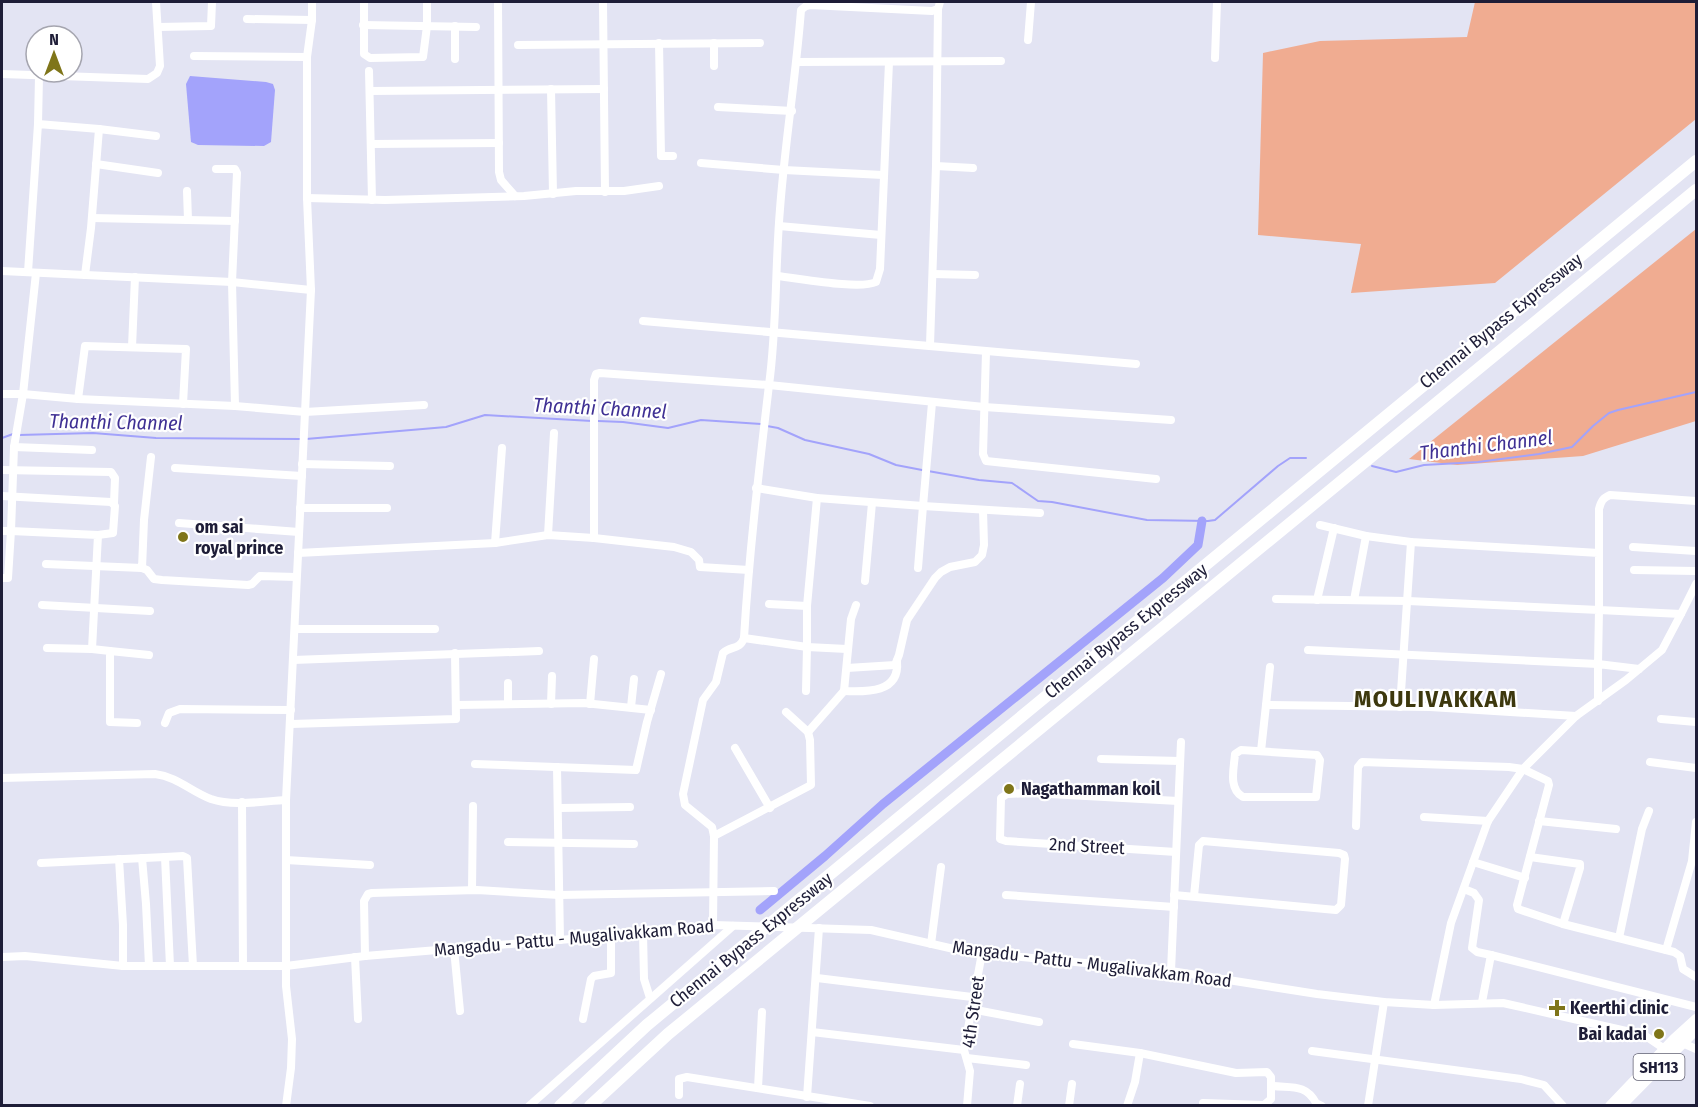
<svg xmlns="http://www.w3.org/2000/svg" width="1698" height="1107" font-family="'Fira Sans Condensed',sans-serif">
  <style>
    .green { fill: #f0ac91 }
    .water { fill: #a3a3fb }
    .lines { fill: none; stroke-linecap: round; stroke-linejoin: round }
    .stream { stroke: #a3a3fb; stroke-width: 2 }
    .canal { stroke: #a3a3fb; stroke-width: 9 }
    .minor { stroke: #fff; stroke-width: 8 }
    .major { stroke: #fff; stroke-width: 10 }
    .highway { stroke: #fff; stroke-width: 12 }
    .poi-dot { fill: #7f7519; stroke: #fff; stroke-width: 2 }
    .labels { text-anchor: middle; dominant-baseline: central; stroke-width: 4.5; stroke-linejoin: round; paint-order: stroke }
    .shield { fill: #fff; stroke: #626173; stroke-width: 1.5 }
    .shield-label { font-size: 16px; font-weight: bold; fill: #1e1d37 }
    .street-label { font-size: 18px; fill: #1e1d37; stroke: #fff }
    .poi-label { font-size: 18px; font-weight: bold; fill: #1e1d37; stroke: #fff; text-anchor: start }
    .water-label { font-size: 20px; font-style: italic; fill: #3f3094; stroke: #fff }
    .district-label { font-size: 24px; font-weight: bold; letter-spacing: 1.5px; fill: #3d380e; stroke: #fff }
  </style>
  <rect width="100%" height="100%" fill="#e3e4f3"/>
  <g class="green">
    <polygon points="1475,2 1696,2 1696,119 1495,283 1351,293 1361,244 1258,235 1263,53 1320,41 1467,37"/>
    <polygon points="1696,229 1696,421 1583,456 1457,465 1409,459"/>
  </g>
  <polygon class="water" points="190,76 266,82 273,84 275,90 271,142 264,146 198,145 191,142 186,84"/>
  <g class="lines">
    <g class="stream">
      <polyline points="598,421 623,422 668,428 701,420 761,424"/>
      <polyline points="767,426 778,428 805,440 869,454 896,465 922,470"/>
      <polyline points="19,435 93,433 156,438 301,439"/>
      <polyline points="2,438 13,434"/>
      <polyline points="306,439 446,427 485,415 592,421"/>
      <polyline points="1372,466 1396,472 1424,465 1478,462 1539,454 1572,447 1593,426 1609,413 1618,410 1696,392"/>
      <polyline points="928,471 979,480 1012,483 1038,501 1052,502 1147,520 1208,521 1215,520 1278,466 1290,458 1306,458"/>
    </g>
    <polyline class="canal" points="760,910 825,856 883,804 1163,578 1198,545 1202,521"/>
    <g class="minor">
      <polyline points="364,2 364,54 370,58 423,57 427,26 427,2"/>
      <polyline points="498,2 499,172 501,180 515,196"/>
      <polyline points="603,2 605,192"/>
      <polyline points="247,19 312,20"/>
      <polyline points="363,25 476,27"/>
      <polyline points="158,27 211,26 212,2"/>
      <polyline points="1028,40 1031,2"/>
      <polyline points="659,43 661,156 673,156"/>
      <polyline points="714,43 714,66"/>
      <polyline points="518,45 760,43"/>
      <polyline points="194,56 307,57"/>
      <polyline points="1215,58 1217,2"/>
      <polyline points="455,59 455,26"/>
      <polyline points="797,62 1001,61"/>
      <polyline points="369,71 372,200"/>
      <polyline points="2,74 148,79 157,73 160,66 156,2"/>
      <polyline points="551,89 553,194"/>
      <polyline points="370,91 604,89"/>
      <polyline points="718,107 792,111"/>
      <polyline points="38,124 39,76"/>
      <polyline points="99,129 156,136"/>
      <polyline points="371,144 499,143"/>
      <polyline points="701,163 784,170 883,175"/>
      <polyline points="96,164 158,173"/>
      <polyline points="936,166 973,168"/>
      <polyline points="216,169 235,169 237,173 232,282 235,406"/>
      <polyline points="187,191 188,220"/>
      <polyline points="307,198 385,200 524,196 576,191 624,191 659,186"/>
      <polyline points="92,218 235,221"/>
      <polyline points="779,226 881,235"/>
      <polyline points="2,271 232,282 311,290"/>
      <polyline points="28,272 38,124 99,129 91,228 85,275"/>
      <polyline points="933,274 975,275"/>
      <path d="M 777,276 C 798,278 859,290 876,282 L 880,269 L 889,62"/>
      <polyline points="643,321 1136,364"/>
      <polyline points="930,345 936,166 938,9"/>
      <polyline points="132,347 135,277"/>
      <polyline points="986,352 983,454 986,461 1156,479"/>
      <polyline points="2,394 23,394 36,273"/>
      <polyline points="78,399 85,346 186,349 183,404"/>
      <polyline points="932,403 923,506 1040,513"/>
      <polyline points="14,447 11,531 98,535 92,649 110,651 110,722 137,723"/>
      <polyline points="92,450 14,447 23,394 78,399 235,406 305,412 424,405"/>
      <polyline points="302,464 390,466"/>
      <polyline points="175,468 302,476"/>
      <polyline points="2,470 111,472 115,478 114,503"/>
      <polyline points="756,488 817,498 923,506 918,568"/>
      <polyline points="2,496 111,502 115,506 113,533 98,535"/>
      <polyline points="300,508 387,508"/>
      <polyline points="179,523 299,532"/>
      <polyline points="1320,525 1366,536 1411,542 1599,553 1599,610 1681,614 1696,584"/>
      <polyline points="2,531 11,531 8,578 2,578"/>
      <polyline points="548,535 554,433"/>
      <polyline points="594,538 594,380 596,374 600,373 769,385 984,407 1171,420"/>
      <polyline points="495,543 502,448"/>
      <polyline points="1633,547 1696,551"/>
      <polyline points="298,553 495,543 548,535 594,538 674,547 691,552 699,560 700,567 749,570"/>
      <path d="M 1599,553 L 1599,509 C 1601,501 1603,498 1610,495 L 1696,501"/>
      <polyline points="46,564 142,568 144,520 151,457"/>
      <polyline points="142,568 147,570 154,579 162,580 248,585 252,584 260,576 296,577"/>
      <polyline points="1634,570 1696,571"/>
      <polyline points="865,581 872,503"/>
      <polyline points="1276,599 1408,601 1599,610 1598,664 1308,650"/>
      <polyline points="1317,600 1334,528"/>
      <polyline points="1354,600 1366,536"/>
      <polyline points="769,604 807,606"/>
      <polyline points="42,605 150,611"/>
      <polyline points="295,629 435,629"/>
      <polyline points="744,638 807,647 807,606 817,498"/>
      <polyline points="47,648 92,649"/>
      <polyline points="110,651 149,655"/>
      <polyline points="293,660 539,651"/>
      <polyline points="847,668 895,665 899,655 907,620 935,578 941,572 950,567 975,562 982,555 984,545 983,510"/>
      <polyline points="508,683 508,704"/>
      <polyline points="806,691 807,647 847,649"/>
      <path d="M 844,691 C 867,692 900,693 897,661"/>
      <polyline points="1598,701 1598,664 1639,669"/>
      <polyline points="551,704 552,676"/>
      <polyline points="590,704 594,659"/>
      <polyline points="456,705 584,703 651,710"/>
      <polyline points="1266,705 1270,667"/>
      <polyline points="631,707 634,679"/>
      <polyline points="1400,707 1411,542"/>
      <polyline points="1661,719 1696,722"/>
      <polyline points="165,723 169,713 180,709 291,710"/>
      <polyline points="291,724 456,719 455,653"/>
      <polyline points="808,732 844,691 851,619 856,605"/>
      <polyline points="735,748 770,808"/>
      <path d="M 1241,750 L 1317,755 L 1320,760 L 1316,797 L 1243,797 C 1228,789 1234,768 1235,754 Z"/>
      <polyline points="1261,751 1266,705 1430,707 1576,716"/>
      <polyline points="1101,759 1180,761"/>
      <polyline points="1650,762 1696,768"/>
      <polyline points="475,764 636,770 647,722 661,674"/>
      <polyline points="557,767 560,940"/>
      <path d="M 2,778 L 155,774 C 178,777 190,791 211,799 C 234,807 263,801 286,800"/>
      <polyline points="242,802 243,966"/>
      <polyline points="559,808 630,807"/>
      <polyline points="1424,817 1488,821"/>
      <polyline points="1539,821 1616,829"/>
      <polyline points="1356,826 1358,767 1362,762 1509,767 1523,769 1548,781 1549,785 1517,905 1518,909 1563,924 1674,952 1680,956 1683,969 1696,977"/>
      <polyline points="714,836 811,785 810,740 808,732 786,712"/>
      <polyline points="508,842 634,844"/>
      <polyline points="1176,852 1006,841 1000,839 1001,798 1007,794 1031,793 1178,801"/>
      <polyline points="165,857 183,856 187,858 193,966"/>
      <polyline points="1530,857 1580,864 1580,868 1563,924"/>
      <polyline points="142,858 146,904 149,966"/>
      <polyline points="119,859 123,925 123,966"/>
      <polyline points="286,860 370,865"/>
      <polyline points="1473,862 1525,878"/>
      <polyline points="41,863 165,857 170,966"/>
      <polyline points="1464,889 1474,893 1479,900 1472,948 1477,952 1491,955"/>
      <polyline points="472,890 473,806"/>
      <polyline points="1006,895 1174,907"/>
      <polyline points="1174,895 1336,910 1341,905 1345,859 1344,855 1339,853 1203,841 1199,845 1194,896"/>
      <path d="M 713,925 L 714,836 L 712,827 L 685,805 L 683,794 L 703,700 L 716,682 L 723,653 C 730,646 740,650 744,638 C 749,554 759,470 769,385 C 777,327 775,267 780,209 C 785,142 796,76 801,10 L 806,6 L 810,5 L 932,11 L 938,9 L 940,2"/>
      <polyline points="643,933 644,979 650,998"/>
      <polyline points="1619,938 1642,829 1649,811"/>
      <polyline points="931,944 941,867"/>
      <polyline points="454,949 460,1011"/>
      <polyline points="1666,950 1692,861 1696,822"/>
      <polyline points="365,956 364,901 368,894 372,893 477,890 559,895 774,891"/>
      <polyline points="2,957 25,956 123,966 286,966 365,956 643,933 713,925 871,930 967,952 1171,971 1317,994 1384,1002 1434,1005 1503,1003 1644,1035 1669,1052"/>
      <polyline points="355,957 358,1019"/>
      <polyline points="1171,971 1181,742"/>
      <polyline points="817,978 972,997"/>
      <polyline points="1482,1002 1491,955 1696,1007"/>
      <polyline points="1434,1005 1451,923 1488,821 1523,769 1576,716 1626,680 1662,650 1681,614"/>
      <polyline points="971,1009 1039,1022"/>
      <polyline points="583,1019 591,979 594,976 611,973 611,936"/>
      <polyline points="812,1032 964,1050"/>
      <polyline points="1678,1041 1696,1049"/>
      <polyline points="1073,1044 1140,1053 1236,1073 1267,1072 1271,1077 1271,1099 1264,1105 1203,1103"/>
      <polyline points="1312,1051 1521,1079 1544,1085 1563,1106"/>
      <polyline points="967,1058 1026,1065"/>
      <path d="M 1273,1086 C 1292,1088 1306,1084 1316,1103 L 1322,1106"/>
      <polyline points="758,1088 762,1012"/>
      <polyline points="679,1095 679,1079 687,1077 870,1106"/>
      <polyline points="807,1097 819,928"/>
      <polyline points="286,1106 291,1068 292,1039 286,986 286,800 311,290 307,198 307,57 312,20 312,2"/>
      <polyline points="529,1106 733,926"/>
      <polyline points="967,1106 970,1071 964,1050 982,953"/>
      <polyline points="1017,1106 1020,1084"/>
      <polyline points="1069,1106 1072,1084"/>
      <polyline points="1127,1106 1135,1082 1140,1053"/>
      <polyline points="1368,1106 1384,1002"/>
    </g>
    <g class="major">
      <polyline points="1610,1106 1674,1039 1696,1019"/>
      <polyline points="1621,1106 1696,1030"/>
    </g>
    <g class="highway">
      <polyline points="560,1106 647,1025 1696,161"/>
      <polyline points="590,1106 668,1034 1696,190"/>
    </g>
  </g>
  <g class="poi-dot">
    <circle cx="183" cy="537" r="6"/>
    <circle cx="1009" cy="789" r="6"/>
    <path d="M1554 999h6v6h6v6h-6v6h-6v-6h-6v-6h6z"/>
    <circle cx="1659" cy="1034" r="6"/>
  </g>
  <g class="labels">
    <rect class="shield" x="1633.5" y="1054" width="51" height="26" rx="4.5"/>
    <g class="shield-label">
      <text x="1659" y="1067">SH113</text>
    </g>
    <g class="street-label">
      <text transform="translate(1501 321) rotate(-39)">Chennai Bypass Expressway</text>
      <text transform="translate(1126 631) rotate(-39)">Chennai Bypass Expressway</text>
      <text transform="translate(1087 846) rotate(3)">2nd Street</text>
      <text transform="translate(574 938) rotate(-5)">Mangadu - Pattu - Mugalivakkam Road</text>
      <text transform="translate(751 940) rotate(-39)">Chennai Bypass Expressway</text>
      <text transform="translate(1092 964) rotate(7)">Mangadu - Pattu - Mugalivakkam Road</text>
      <text transform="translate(973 1012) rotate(-82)">4th Street</text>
    </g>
    <g class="poi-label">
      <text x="195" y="527">om sai<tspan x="195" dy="21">royal prince</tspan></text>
      <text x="1021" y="789">Nagathamman koil</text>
      <text x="1570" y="1008">Keerthi clinic</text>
      <text x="1647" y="1034" text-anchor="end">Bai kadai</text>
    </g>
    <g class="water-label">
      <text transform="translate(600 408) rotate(3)">Thanthi Channel</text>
      <text transform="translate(116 422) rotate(1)">Thanthi Channel</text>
      <text transform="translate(1486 445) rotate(-7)">Thanthi Channel</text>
    </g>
    <g class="district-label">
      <text x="1436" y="699">MOULIVAKKAM</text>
    </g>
  </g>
  <rect width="1698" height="1107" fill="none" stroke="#1e1d37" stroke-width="6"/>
  <g transform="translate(54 54)"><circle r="28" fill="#ffffff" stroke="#a5a5af" stroke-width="1.5"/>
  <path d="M0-4.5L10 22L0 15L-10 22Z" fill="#7f7519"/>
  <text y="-9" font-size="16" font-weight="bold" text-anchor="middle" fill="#1e1d37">N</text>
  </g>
</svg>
